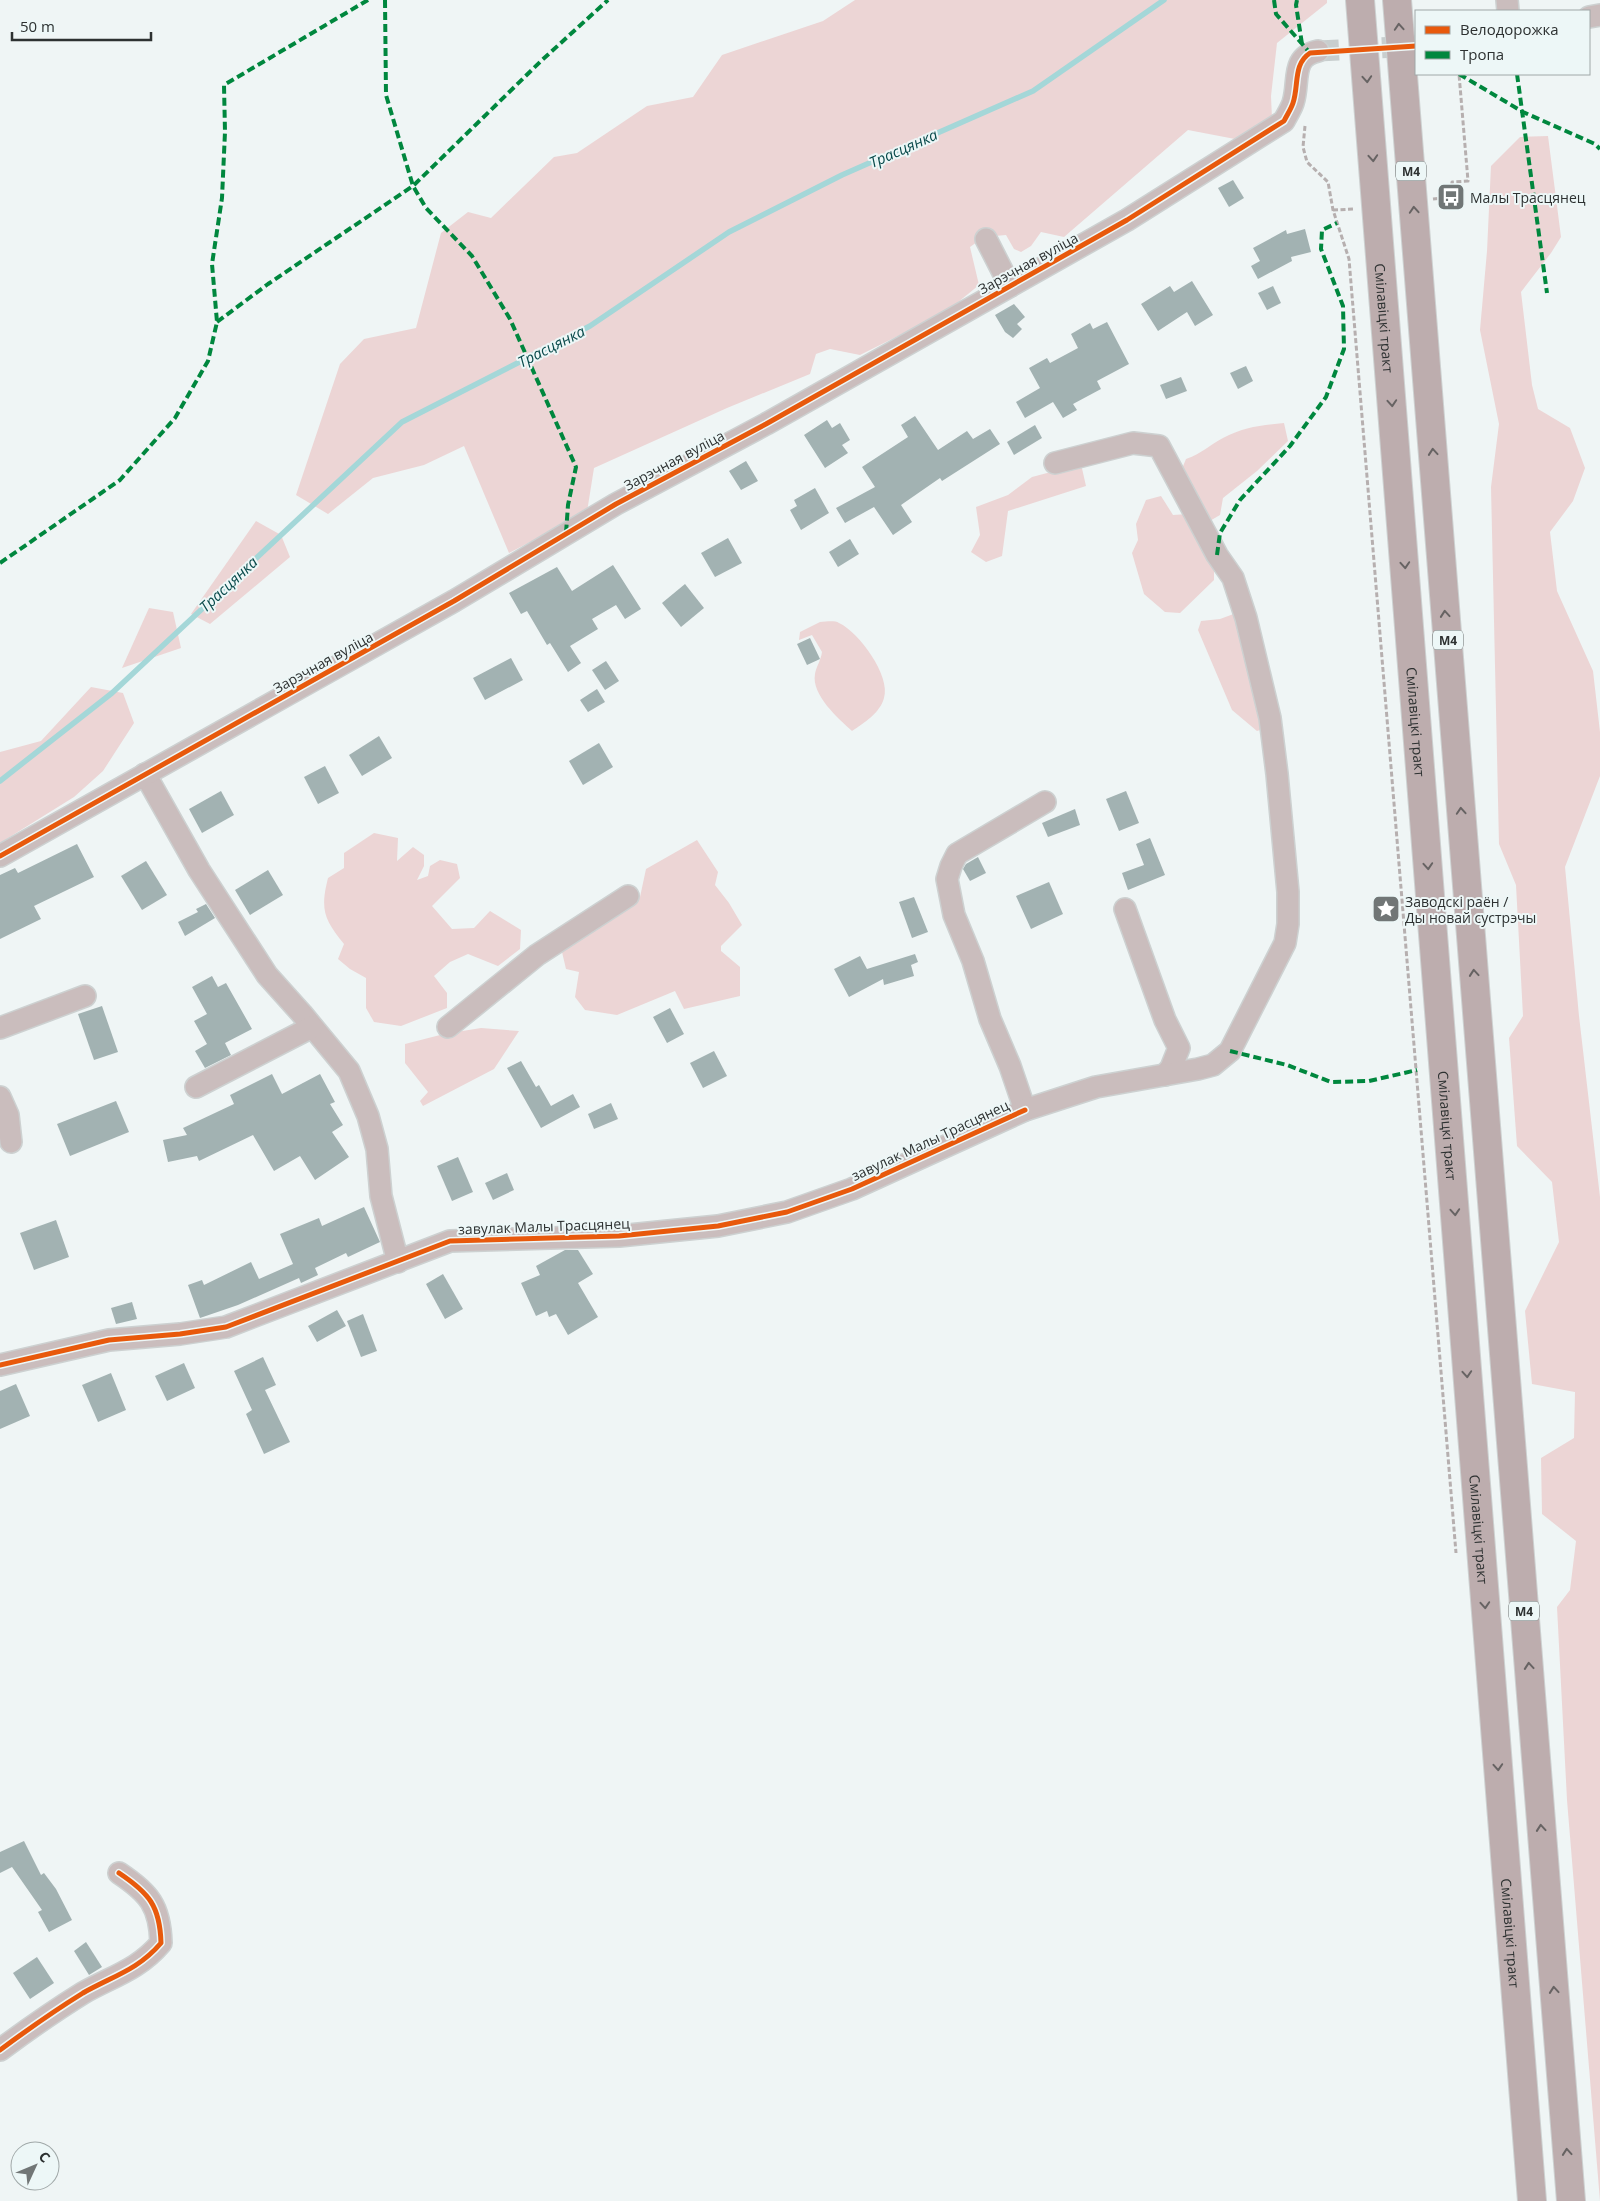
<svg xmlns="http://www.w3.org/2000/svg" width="1600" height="2201" font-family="'Open Sans',sans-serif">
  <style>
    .green { fill: #ecd5d5 }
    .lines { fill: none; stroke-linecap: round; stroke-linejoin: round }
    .stream { stroke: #a4d7d8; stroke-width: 5.5 }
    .building { fill: #a2b2b2 }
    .minor-tunnel { stroke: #c8cece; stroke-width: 21; stroke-dasharray: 21 11; stroke-linecap: butt }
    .minor-casing { stroke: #cdd1d1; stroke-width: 24 }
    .highway-casing { stroke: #cdd1d1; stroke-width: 30 }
    .path { stroke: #b6afaf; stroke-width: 3; stroke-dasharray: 5 2.5; stroke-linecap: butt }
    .minor { stroke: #cabdbd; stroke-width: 21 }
    .highway { stroke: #bdadae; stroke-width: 28 }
    .quiet { stroke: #00873e; stroke-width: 4; stroke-dasharray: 8 4; stroke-linecap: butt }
    .cycleway-casing { stroke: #edf7f7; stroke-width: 8 }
    .cycleway { stroke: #e8590c; stroke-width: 5 }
    .oneway { stroke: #676363 }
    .labels { text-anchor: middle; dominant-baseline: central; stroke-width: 4; stroke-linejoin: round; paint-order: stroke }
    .shield { fill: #edf7f7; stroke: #676c6c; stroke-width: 1 }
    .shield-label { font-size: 12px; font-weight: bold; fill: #2d3131 }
    .poi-label { font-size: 14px; fill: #2d3131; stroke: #edf7f7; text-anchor: start }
    .street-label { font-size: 14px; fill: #2d3131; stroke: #edf7f7 }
    .water-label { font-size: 15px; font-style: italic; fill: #094a4b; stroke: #edf7f7 }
  </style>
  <rect width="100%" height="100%" fill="#eff5f5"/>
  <g class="green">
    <polygon points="855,0 1327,0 1327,3 1277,43 1271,96 1272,119 1235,139 1188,130 1064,237 1041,232 1031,246 1021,252 1014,249 1006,235 984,237 970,247 979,285 946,312 860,355 830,349 816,354 810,374 727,408 594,468 587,512 509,553 464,446 424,465 373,478 328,514 296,495 340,364 364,339 416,328 441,233 468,212 491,218 554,157 577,153 647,106 693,97 722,55 823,21"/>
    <polygon points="1548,136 1561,237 1551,253 1521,292 1532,385 1538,409 1570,428 1585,468 1573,501 1550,532 1557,591 1593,671 1600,732 1600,776 1565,867 1579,1016 1600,1197 1600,2201 1567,1800 1557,1607 1570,1590 1576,1541 1542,1514 1541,1458 1574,1438 1575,1392 1532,1384 1525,1311 1559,1242 1552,1182 1517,1146 1509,1038 1523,1016 1516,885 1499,844 1491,487 1499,424 1480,330 1487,251 1491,166 1520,137"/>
    <path d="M 1284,423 L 1288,441 L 1257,471 L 1223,498 L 1220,515 L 1208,522 L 1181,471 L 1186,459 C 1203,453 1209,445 1223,438 C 1243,427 1262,425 1284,423 Z"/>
    <polygon points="1081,464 1086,486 1008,511 1002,556 986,562 971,552 980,535 976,507 1008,495 1032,477"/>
    <polygon points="1161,496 1173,515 1188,514 1214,566 1214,580 1180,613 1165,612 1144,594 1132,553 1138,540 1136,524 1146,500"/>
    <polygon points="256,521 281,535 290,557 210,624 191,614"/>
    <polygon points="149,608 173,612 181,648 122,668"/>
    <polygon points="1239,612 1266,728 1257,731 1232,710 1198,630 1201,621 1220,619"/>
    <path d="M 820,622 C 826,622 834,620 839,623 C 859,632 891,676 884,698 C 880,713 864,723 852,731 C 839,719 811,695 815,674 C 816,667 821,660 822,652 L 812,635 L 799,640 L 800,632 Z"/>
    <polygon points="91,687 123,693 134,723 103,771 74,797 0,843 0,752 41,741"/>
    <path d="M 374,833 L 398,838 L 397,861 L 413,847 L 424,855 L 424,866 L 417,880 L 428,876 L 430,866 L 440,860 L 457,864 L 460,878 L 432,906 L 452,929 L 474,928 L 490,911 L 521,930 L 520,949 L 498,966 L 468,954 L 450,962 L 434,976 L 447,993 L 447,1008 L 401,1026 L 374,1022 L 366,1008 L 366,978 L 350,969 L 338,959 L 344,944 C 324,919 320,910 328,878 L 344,868 L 344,853 Z"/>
    <polygon points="697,840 718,872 715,885 729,903 742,925 721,946 721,951 740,967 740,996 684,1009 675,991 617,1015 585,1010 575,997 579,972 566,969 562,952 583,931 640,897 646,869"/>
    <polygon points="481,1028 519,1031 494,1069 423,1106 420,1101 428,1092 405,1063 405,1044 444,1034"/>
  </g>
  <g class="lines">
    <polyline class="stream" points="0,781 112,693 402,422 590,326 729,232 842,175 1033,91 1164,0"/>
  </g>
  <g class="building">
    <polygon points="1233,180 1244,198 1229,207 1218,188"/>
    <polygon points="1305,229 1311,252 1291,257 1292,261 1258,279 1251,266 1260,261 1253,248 1286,230 1287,234"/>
    <polygon points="1192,281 1213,315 1195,326 1187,312 1158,331 1141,304 1170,286 1174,292"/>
    <polygon points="1273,286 1281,303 1267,310 1258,293"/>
    <polygon points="1014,304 1025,317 1017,324 1022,329 1013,338 1005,332 995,315"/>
    <polygon points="1107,322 1129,364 1097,381 1101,389 1073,404 1077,410 1063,418 1053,402 1025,418 1016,402 1040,388 1029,368 1047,358 1050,363 1078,348 1071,334 1090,323 1093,329"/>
    <polygon points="1246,366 1253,381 1238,389 1230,373"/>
    <polygon points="1181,377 1187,391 1166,399 1160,385"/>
    <polygon points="915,416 938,450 967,431 973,439 990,429 1000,444 942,481 940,478 901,505 912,522 893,535 874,507 845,523 836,508 875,487 862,467 908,437 901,425"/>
    <polygon points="827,420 832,428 840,423 850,440 842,445 848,453 825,468 804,435"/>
    <polygon points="1035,425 1042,438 1014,455 1007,442"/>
    <polygon points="746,461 758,481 741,490 729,471"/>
    <polygon points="815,488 829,513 801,530 790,510 797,506 794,500"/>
    <polygon points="728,538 742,563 715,577 701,553"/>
    <polygon points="850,539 859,554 838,567 829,552"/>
    <polygon points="613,565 641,609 625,619 616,605 592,619 598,629 570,646 581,663 568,672 550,643 547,645 527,611 521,614 509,593 557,567 572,591"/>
    <polygon points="685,584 704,608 681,627 662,603"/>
    <polygon points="810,638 820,659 807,665 797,644"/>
    <polygon points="511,658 523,680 485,700 473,678"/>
    <polygon points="606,661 619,681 605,690 592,670"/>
    <polygon points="597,689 605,702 588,712 580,700"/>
    <polygon points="379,736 392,758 362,776 349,755"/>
    <polygon points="599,743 613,767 583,785 569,761"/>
    <polygon points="325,766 339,793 318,804 304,777"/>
    <polygon points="221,791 234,815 202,833 189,809"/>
    <polygon points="1126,791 1139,823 1119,831 1106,799"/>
    <polygon points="1075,809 1080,825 1048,837 1042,823"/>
    <polygon points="1150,838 1165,875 1128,890 1122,873 1144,865 1136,844"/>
    <polygon points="77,844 94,877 34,906 41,919 0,939 0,875 15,868 18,873"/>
    <polygon points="978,857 986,873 970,881 963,869 966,864"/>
    <polygon points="146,861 167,895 142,910 121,876"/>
    <polygon points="268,870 283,895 250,915 235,890"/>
    <polygon points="1049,882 1063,914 1031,929 1016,896"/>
    <polygon points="914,897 928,932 912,938 899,902"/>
    <polygon points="206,904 215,918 185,936 178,922 198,912 196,909"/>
    <polygon points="915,954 918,962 911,965 914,976 884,985 883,979 849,997 834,969 860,956 867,969"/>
    <polygon points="212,976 218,987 226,983 252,1029 225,1043 231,1055 205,1068 195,1051 207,1044 194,1021 207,1014 192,987"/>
    <polygon points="102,1006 118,1052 94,1060 78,1014"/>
    <polygon points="670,1008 684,1034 667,1043 653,1017"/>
    <polygon points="714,1051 727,1076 703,1088 690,1063"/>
    <polygon points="521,1061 536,1087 539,1085 551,1106 573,1094 580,1107 541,1128 507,1068"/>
    <polygon points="272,1074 282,1094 320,1074 335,1102 330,1104 343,1125 332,1132 349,1157 315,1180 300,1156 274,1171 253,1135 199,1161 197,1156 168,1162 163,1140 187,1135 183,1128 234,1104 230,1095"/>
    <polygon points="116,1101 129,1132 70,1156 57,1124"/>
    <polygon points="611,1103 618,1119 594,1129 588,1114"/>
    <polygon points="458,1157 473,1192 452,1201 437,1166"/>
    <polygon points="507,1173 514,1190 493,1200 485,1183"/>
    <polygon points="364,1207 380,1242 348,1257 346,1253 315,1268 318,1275 301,1283 299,1278 238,1305 200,1318 188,1285 202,1280 204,1285 251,1262 259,1279 293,1264 280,1234 319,1218 322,1226"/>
    <polygon points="56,1220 69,1257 34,1270 20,1233"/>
    <polygon points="565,1250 578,1250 593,1274 578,1283 598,1317 568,1335 556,1314 549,1317 547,1311 536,1316 521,1283 540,1275 536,1266"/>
    <polygon points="443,1274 463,1309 445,1319 426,1284"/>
    <polygon points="132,1302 137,1319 116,1324 111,1308"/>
    <polygon points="337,1310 346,1326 317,1342 308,1326"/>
    <polygon points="363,1314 377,1351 361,1357 347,1321"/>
    <polygon points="263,1357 276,1385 265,1390 290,1442 264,1454 246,1414 252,1410 234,1371"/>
    <polygon points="184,1363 195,1388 167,1401 155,1376"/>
    <polygon points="111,1373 126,1410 98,1422 82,1385"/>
    <polygon points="16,1384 30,1416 0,1429 0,1391"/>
    <polygon points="24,1841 41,1875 44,1873 56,1889 72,1920 49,1932 38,1912 42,1910 12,1867 0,1873 0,1852"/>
    <polygon points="86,1942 102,1967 89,1975 74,1951"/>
    <polygon points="37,1957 54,1983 30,1999 13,1973"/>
  </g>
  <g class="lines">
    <polyline class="minor-tunnel" points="1318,51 1416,46"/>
    <defs>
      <g id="minor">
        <polyline points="1507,0 1508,11"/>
        <polyline points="1589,17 1600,15"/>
        <polyline points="986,239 1010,286"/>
        <polyline points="145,774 199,870 267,975 302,1014 349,1071 368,1116 377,1149 381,1196 398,1262"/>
        <path d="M 0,856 L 454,601 L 616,504 L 766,424 L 1127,220 L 1284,121 C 1287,115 1291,109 1293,103 C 1300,82 1290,57 1318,51"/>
        <polyline points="1125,909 1165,1020 1179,1048 1171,1068 1165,1075"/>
        <polyline points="448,1027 537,955 628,896"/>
        <polyline points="0,1028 85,996"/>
        <polyline points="196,1087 312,1027"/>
        <polyline points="0,1097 8,1115 11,1142"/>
        <polyline points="1025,1110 1010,1066 990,1019 973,961 954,915 947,879 951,866 957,854 1045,802"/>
        <polyline points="0,1365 109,1340 180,1334 226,1327 450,1241 619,1236 718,1226 787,1212 852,1189 1025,1110 1096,1087 1198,1069 1213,1065 1230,1051 1285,943 1288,924 1288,892 1277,774 1270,718 1246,618 1233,578 1217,555 1159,446 1133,443 1055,463"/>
        <path d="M 0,2050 C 27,2030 54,2011 83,1993 C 113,1976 138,1970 161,1943 C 160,1906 149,1893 119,1873"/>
      </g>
      <g id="highway">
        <path id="s1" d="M 1360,0 L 1532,2201"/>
        <polyline points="1397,0 1571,2201"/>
      </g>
    </defs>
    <use href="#minor" class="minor-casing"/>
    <use href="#highway" class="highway-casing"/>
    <g class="path">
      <polyline points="1305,126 1303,147 1307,162 1328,182 1333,210 1349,259 1456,1553"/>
      <polyline points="1433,199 1451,197 1452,182 1468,181 1459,74"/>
      <polyline points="1333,210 1354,209"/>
    </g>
    <use href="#minor" class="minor"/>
    <use href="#highway" class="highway"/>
    <g class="quiet">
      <polyline points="385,0 386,95 413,186 426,208 472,256 510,319 576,467 568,505 566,533"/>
      <polyline points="1274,0 1276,14 1310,53"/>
      <polyline points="1297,0 1296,5 1302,44"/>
      <polyline points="1459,74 1523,112 1595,144 1600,149"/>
      <polyline points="1517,74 1547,293"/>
      <polyline points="217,322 268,284 413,186 541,61 608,0"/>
      <polyline points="1217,555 1220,533 1240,500 1290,446 1326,397 1344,349 1343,306 1321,249 1322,230 1337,223"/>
      <polyline points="0,563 120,480 175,418 208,361 217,322 212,264 222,198 225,132 224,85 368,0"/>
      <polyline points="1230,1051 1287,1065 1331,1082 1369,1081 1417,1070"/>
    </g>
    <defs>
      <g id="cycleway">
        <path d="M 0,856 L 454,601 L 616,504 L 766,424 L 1127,220 L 1284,121 C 1287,115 1291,109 1293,103 C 1299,85 1293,64 1310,53 L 1416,46"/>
        <polyline points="0,1365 109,1340 180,1334 226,1327 450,1241 619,1236 718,1226 787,1212 852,1189 1025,1110"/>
        <path d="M 0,2050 C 27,2030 54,2011 83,1993 C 113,1976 138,1970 161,1943 C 160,1906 149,1893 119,1873"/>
      </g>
    </defs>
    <use href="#cycleway" class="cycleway-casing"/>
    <use href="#cycleway" class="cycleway"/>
  </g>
  <defs><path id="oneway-chevron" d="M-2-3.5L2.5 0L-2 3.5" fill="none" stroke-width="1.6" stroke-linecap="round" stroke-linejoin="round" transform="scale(1.25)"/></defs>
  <g class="oneway">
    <use href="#oneway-chevron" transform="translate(1399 27) rotate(-94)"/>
    <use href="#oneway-chevron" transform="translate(1367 79) rotate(86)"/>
    <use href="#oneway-chevron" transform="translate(1373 158) rotate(86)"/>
    <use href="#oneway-chevron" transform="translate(1414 210) rotate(-94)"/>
    <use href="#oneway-chevron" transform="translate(1392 403) rotate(86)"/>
    <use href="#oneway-chevron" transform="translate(1433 452) rotate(-95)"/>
    <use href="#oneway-chevron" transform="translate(1405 565) rotate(86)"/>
    <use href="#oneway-chevron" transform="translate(1445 614) rotate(-95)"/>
    <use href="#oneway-chevron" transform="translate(1461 811) rotate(-94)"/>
    <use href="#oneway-chevron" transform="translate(1428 866) rotate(86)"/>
    <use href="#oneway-chevron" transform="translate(1474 973) rotate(-95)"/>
    <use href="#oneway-chevron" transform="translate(1455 1212) rotate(86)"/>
    <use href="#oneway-chevron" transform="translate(1467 1374) rotate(86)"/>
    <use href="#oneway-chevron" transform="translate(1485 1605) rotate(86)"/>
    <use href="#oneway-chevron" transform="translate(1529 1666) rotate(-95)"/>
    <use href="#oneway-chevron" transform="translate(1498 1767) rotate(86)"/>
    <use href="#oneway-chevron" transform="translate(1541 1828) rotate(-95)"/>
    <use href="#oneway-chevron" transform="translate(1554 1990) rotate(-95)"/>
    <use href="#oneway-chevron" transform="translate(1567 2152) rotate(-95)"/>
  </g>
  <defs>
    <symbol id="bus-square" viewBox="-11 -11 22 22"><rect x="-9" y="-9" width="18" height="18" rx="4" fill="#717676" stroke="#edf7f7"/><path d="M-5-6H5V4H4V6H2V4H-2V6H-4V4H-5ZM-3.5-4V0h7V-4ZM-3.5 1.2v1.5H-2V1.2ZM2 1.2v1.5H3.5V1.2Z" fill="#fff"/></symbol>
    <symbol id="sight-square" viewBox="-11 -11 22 22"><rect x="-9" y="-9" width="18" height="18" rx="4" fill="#717676" stroke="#edf7f7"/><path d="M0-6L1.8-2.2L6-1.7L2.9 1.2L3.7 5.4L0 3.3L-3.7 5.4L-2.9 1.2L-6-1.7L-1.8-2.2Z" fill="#fff"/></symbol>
  </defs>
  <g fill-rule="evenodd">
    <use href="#bus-square" x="1435" y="181" width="32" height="32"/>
    <use href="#sight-square" x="1370" y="893" width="32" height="32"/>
  </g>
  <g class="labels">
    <g class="shield">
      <rect x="1396" y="161.5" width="30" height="19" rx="4"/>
      <rect x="1433" y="630.5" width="30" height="19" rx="4"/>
      <rect x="1509" y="1601.5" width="30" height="19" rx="4"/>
    </g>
    <g class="shield-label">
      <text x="1411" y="171">М4</text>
      <text x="1448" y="640">М4</text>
      <text x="1524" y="1611">М4</text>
    </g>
    <g class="poi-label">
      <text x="1470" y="197">Малы Трасцянец</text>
      <text x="1405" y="901">Заводскі раён /<tspan x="1405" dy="16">Ды новай сустрэчы</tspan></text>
    </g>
    <g class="street-label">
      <text transform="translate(1028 263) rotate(-29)">Зарэчная вуліца</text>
      <text stroke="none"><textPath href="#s1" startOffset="319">Смілавіцкі тракт</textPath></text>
      <text transform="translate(674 460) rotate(-28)">Зарэчная вуліца</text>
      <text transform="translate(323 662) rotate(-29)">Зарэчная вуліца</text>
      <text stroke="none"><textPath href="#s1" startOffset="724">Смілавіцкі тракт</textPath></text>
      <text stroke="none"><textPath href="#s1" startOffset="1129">Смілавіцкі тракт</textPath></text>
      <text transform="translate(930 1140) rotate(-25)">завулак Малы Трасцянец</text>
      <text transform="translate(544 1226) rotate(-2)">завулак Малы Трасцянец</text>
      <text stroke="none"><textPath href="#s1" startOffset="1534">Смілавіцкі тракт</textPath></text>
      <text stroke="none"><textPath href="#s1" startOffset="1939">Смілавіцкі тракт</textPath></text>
    </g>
    <g class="water-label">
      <text transform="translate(903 148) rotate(-24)">Трасцянка</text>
      <text transform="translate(551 346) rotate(-27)">Трасцянка</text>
      <text transform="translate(228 584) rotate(-43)">Трасцянка</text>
    </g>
  </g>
  <rect x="1415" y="10" width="175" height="65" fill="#edf7f7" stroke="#a0a8a8"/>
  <rect x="1425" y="26" width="25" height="8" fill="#e8590c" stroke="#a0a8a8"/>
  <text x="1460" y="35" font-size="15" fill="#2d3131">Велодорожка</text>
  <rect x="1425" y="51" width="25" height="8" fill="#00873e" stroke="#a0a8a8"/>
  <text x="1460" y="60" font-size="15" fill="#2d3131">Тропа</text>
  <g transform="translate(35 2166) rotate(46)"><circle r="24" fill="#edf7f7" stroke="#a0a8a8"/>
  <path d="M0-4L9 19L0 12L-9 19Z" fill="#717676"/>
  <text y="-8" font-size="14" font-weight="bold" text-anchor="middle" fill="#2d3131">С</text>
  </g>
  <path d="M12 32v8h139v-8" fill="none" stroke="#2d3131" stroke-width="2.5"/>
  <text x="20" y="32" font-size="15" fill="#2d3131" stroke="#edf7f7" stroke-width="4" paint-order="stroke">50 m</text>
</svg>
